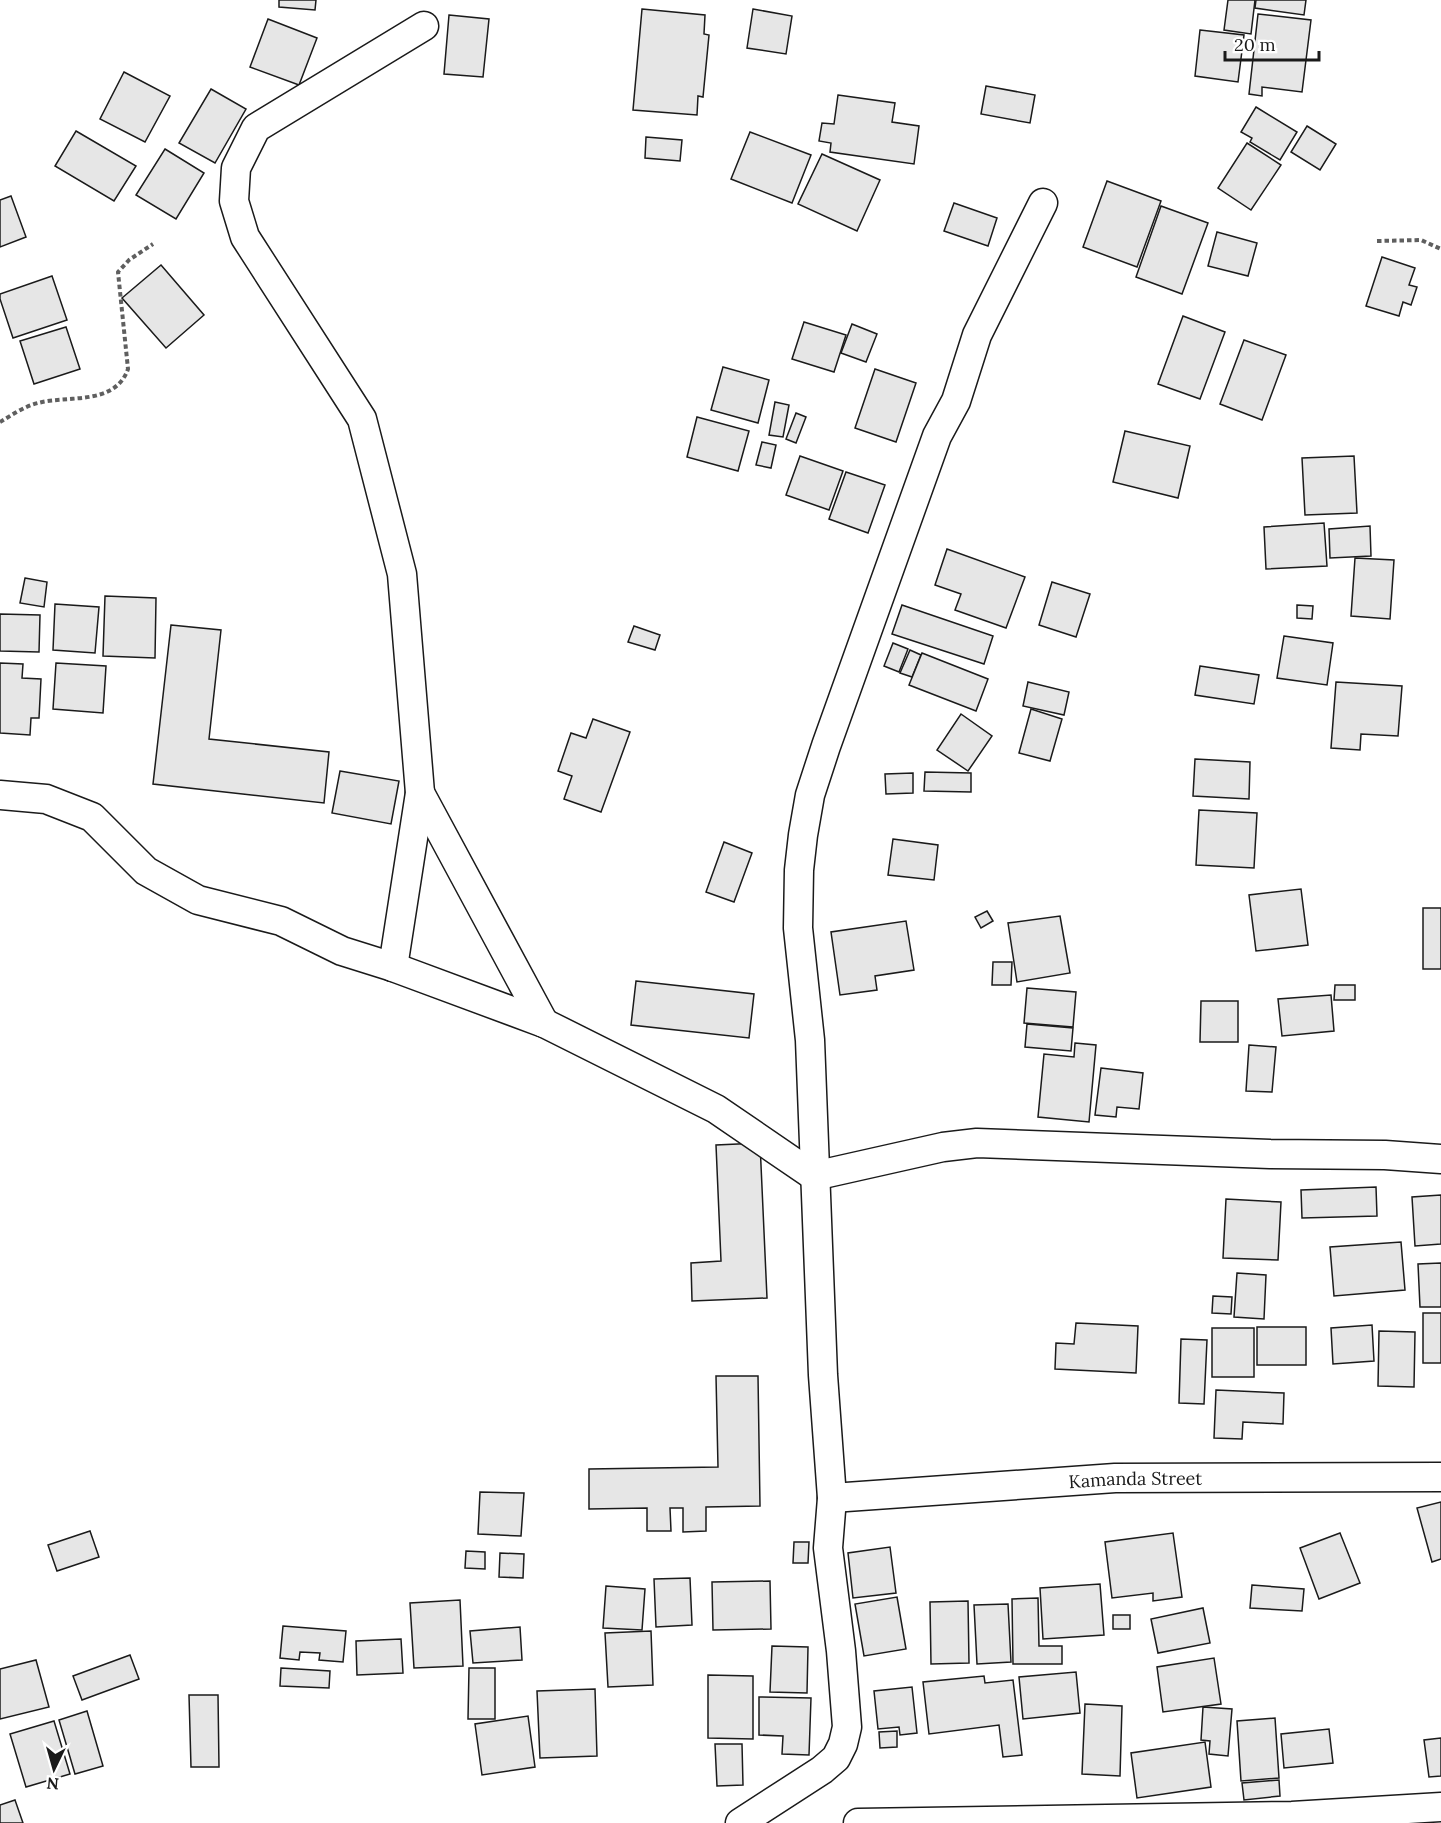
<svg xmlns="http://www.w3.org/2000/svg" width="1441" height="1823" font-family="Lora,serif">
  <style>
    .building { fill: #e6e6e6; stroke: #1a1a1a; stroke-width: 1.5 }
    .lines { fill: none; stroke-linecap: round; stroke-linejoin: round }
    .street-casing { stroke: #1a1a1a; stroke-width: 31 }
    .path { stroke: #5f5f5f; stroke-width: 4; stroke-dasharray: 4.5 3; stroke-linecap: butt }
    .street { stroke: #fff; stroke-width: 28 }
    .labels { text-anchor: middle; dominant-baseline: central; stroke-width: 4.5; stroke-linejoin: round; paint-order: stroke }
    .street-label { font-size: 18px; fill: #1a1a1a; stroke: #fff }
  </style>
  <rect width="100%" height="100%" fill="#fff"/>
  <g class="building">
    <polygon points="279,0 316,0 315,10 279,7"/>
    <polygon points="1228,0 1255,0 1251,34 1224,30"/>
    <polygon points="1256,0 1306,0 1304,15 1255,8"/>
    <polygon points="642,9 705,15 704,34 709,35 703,97 698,96 697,115 633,110"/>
    <polygon points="753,9 792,16 786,54 747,48"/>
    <polygon points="1258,14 1311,20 1302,92 1262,87 1262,96 1249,94"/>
    <polygon points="449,15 489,19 483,77 444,74"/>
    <polygon points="268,19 317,38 299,85 250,67"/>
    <polygon points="1200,30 1244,35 1238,82 1195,76"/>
    <polygon points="124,72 170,96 145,142 100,119"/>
    <polygon points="986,86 1035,95 1030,123 981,114"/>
    <polygon points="211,89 246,109 215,163 179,143"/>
    <polygon points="838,95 895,103 892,122 919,126 914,164 830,152 831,143 819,141 822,123 834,124"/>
    <polygon points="1256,107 1297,132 1280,160 1250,142 1252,138 1241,132"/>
    <polygon points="1307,126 1336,144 1320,170 1291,152"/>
    <polygon points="76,131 136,166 114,201 55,166"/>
    <polygon points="750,132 811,155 792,203 731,179"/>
    <polygon points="646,137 682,140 680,161 645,158"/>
    <polygon points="1247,143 1281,165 1251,210 1218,188"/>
    <polygon points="165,149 204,173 176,219 136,195"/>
    <polygon points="822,154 880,180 857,231 798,204"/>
    <polygon points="1107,181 1161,201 1137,267 1083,247"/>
    <polygon points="11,196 26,237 0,247 0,200"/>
    <polygon points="954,203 997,218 988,246 944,231"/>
    <polygon points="1161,206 1208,223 1182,294 1136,277"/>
    <polygon points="1217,232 1257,243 1248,276 1208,266"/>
    <polygon points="1382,257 1415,268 1409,285 1417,287 1411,305 1403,302 1399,316 1366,306"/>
    <polygon points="161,265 204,315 166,348 122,298"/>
    <polygon points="52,276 67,320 13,338 0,299 0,294"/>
    <polygon points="1183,316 1225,332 1200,399 1158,384"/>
    <polygon points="804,322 846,335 834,372 792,359"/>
    <polygon points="852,324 877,334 866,362 841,353"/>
    <polygon points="66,327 80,369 34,384 20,341"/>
    <polygon points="1244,340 1286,355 1262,420 1220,404"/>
    <polygon points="723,367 769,380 758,423 711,410"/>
    <polygon points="875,369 916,383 896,442 855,428"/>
    <polygon points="775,402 789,405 783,437 769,435"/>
    <polygon points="796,413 806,417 796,443 786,439"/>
    <polygon points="697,417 749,431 738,471 687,457"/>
    <polygon points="1125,431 1190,446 1178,498 1113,482"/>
    <polygon points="762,442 776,445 771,468 756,465"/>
    <polygon points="800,456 843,471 829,510 786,495"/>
    <polygon points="1354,456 1357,513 1305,515 1302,458"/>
    <polygon points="846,472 885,485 868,533 829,519"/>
    <polygon points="1324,523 1327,566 1266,569 1264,527"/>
    <polygon points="1370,526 1371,556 1330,558 1329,529"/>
    <polygon points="947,549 1025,577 1006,628 955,610 961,594 935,585"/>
    <polygon points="1355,558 1394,560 1390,619 1351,616"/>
    <polygon points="25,578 47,582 44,607 20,603"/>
    <polygon points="1052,582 1090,594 1076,637 1039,625"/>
    <polygon points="105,596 156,598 155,658 103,656"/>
    <polygon points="55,604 99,607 95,653 53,650"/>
    <polygon points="902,605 993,636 984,664 892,634"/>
    <polygon points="1297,605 1313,606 1312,619 1297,618"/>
    <polygon points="0,614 40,615 39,652 0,651"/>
    <polygon points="171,625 221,630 209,739 329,752 324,803 153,784"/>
    <polygon points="634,626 660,635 655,650 628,642"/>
    <polygon points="1284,636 1333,643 1327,685 1277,678"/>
    <polygon points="893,643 908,649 899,672 884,666"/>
    <polygon points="910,650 921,655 912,677 900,673"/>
    <polygon points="922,653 988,679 976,711 909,685"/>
    <polygon points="0,663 23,664 22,678 41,679 39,718 31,718 30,735 0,733"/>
    <polygon points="56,663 106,666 103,713 53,709"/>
    <polygon points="1200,666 1259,675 1254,704 1195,695"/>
    <polygon points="1028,682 1069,692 1064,715 1023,706"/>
    <polygon points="1336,682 1402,686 1398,736 1361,734 1360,750 1331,748"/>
    <polygon points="1031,709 1062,719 1050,761 1019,753"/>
    <polygon points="961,714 992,736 968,771 937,750"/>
    <polygon points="593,719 630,732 601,812 564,799 572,776 558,771 571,733 586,738"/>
    <polygon points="1195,759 1250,762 1249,799 1193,796"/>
    <polygon points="340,771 399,781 391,824 332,813"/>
    <polygon points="925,772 971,773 971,792 924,791"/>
    <polygon points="913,773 913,793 886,794 885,774"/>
    <polygon points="1199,810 1257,813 1254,868 1196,865"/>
    <polygon points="893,839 938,845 934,880 888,875"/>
    <polygon points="724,842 752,853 734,902 706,892"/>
    <polygon points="1301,889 1308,945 1256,951 1249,895"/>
    <rect x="1423" y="908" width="18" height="61"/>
    <polygon points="987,911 993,921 981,928 975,917"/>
    <polygon points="1060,916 1070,973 1017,982 1008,923"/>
    <polygon points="906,921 914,970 875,976 877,990 840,995 831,932"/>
    <polygon points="993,962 1012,962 1011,985 992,985"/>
    <polygon points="636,981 754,994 749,1038 631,1025"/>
    <polygon points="1335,985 1355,985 1355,1000 1334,1000"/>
    <polygon points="1027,988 1076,992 1073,1027 1024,1023"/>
    <polygon points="1331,995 1334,1031 1282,1036 1278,999"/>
    <polygon points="1201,1001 1238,1001 1238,1042 1200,1042"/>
    <polygon points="1027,1024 1073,1028 1071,1051 1025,1047"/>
    <polygon points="1075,1043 1096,1045 1089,1122 1038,1117 1044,1054 1074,1057"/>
    <polygon points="1249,1045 1276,1047 1272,1092 1246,1091"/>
    <polygon points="1101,1068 1143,1073 1139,1109 1117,1107 1116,1117 1095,1115"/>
    <polygon points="760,1143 767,1298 692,1301 691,1263 721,1261 716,1145"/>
    <polygon points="1376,1187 1377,1216 1302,1218 1301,1190"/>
    <polygon points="1441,1195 1441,1244 1415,1246 1412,1197"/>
    <polygon points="1226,1199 1281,1202 1278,1260 1223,1258"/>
    <polygon points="1401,1242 1405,1290 1334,1296 1330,1247"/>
    <polygon points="1441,1263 1441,1307 1420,1307 1418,1264"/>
    <polygon points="1237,1273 1266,1275 1264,1319 1234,1317"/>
    <polygon points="1213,1296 1232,1297 1231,1314 1212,1313"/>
    <rect x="1423" y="1313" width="18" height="50"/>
    <polygon points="1076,1323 1138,1326 1136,1373 1055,1369 1056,1343 1074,1344"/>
    <polygon points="1372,1325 1374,1361 1333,1364 1331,1328"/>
    <rect x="1257" y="1327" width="49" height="38"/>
    <rect x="1212" y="1328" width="42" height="49"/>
    <polygon points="1379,1331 1415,1332 1414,1387 1378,1386"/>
    <polygon points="1181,1339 1207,1340 1204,1404 1179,1403"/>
    <polygon points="716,1376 758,1376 760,1506 706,1507 706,1531 683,1532 683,1508 670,1508 671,1531 647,1531 647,1508 589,1509 589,1469 718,1467"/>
    <polygon points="1216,1390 1284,1393 1283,1424 1243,1422 1242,1439 1214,1438"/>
    <polygon points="480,1492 524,1493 521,1536 478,1534"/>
    <polygon points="1441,1502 1441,1559 1432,1562 1417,1508"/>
    <polygon points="90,1531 99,1557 57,1571 48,1545"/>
    <polygon points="1173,1533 1182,1597 1153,1601 1153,1593 1112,1598 1105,1542"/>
    <polygon points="1340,1533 1360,1583 1319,1599 1300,1548"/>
    <polygon points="794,1542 809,1542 808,1563 793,1563"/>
    <polygon points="890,1547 896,1593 853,1598 848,1553"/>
    <polygon points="466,1551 485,1552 485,1569 465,1568"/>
    <polygon points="500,1553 524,1554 523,1578 499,1577"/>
    <polygon points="690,1578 692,1625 656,1627 654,1579"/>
    <polygon points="770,1581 771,1629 713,1630 712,1582"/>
    <polygon points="1100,1584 1104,1635 1043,1639 1040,1588"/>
    <polygon points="1252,1585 1304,1589 1302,1611 1250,1608"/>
    <polygon points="606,1586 645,1589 642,1630 603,1628"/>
    <polygon points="897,1597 906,1649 864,1656 855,1604"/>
    <polygon points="1038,1598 1039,1646 1062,1646 1062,1664 1013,1664 1012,1599"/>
    <polygon points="460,1600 463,1666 414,1668 410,1603"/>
    <polygon points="968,1601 969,1663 931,1664 930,1602"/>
    <polygon points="1008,1604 1011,1662 977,1664 974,1605"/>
    <polygon points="1203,1608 1210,1643 1158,1653 1151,1619"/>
    <rect x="1113" y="1615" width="17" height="14"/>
    <polygon points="283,1626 346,1631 343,1662 319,1660 320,1653 300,1652 299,1660 280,1658"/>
    <polygon points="520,1627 522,1660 473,1663 470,1631"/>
    <polygon points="651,1631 653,1685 608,1687 605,1633"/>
    <polygon points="401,1639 403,1673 357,1675 356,1641"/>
    <polygon points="772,1646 808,1647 807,1693 770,1692"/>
    <polygon points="130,1655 139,1679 82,1700 73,1676"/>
    <polygon points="1214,1658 1221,1704 1163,1712 1157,1667"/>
    <polygon points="36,1660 49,1707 0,1719 0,1669"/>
    <polygon points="281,1668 330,1671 329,1688 280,1686"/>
    <polygon points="469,1668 495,1668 495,1719 468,1719"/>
    <polygon points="1076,1672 1080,1713 1023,1719 1019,1677"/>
    <polygon points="708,1675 753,1676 753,1739 708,1738"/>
    <polygon points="984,1676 985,1683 1013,1680 1022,1755 1003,1757 999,1725 929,1734 923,1682"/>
    <polygon points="912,1687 917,1733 900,1735 899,1727 878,1729 874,1691"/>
    <polygon points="595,1689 597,1756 540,1758 537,1691"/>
    <polygon points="189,1695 218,1695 219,1767 191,1767"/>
    <polygon points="759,1697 811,1698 809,1755 782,1754 783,1736 759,1735"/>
    <polygon points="1085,1704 1122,1706 1120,1776 1082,1774"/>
    <polygon points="1203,1707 1232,1709 1228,1756 1209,1754 1210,1741 1201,1740"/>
    <polygon points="87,1711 103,1766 75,1774 59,1720"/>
    <polygon points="528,1716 535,1767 482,1775 475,1724"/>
    <polygon points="1275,1718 1279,1778 1241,1781 1237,1721"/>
    <polygon points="54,1721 70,1774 26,1787 10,1734"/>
    <polygon points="1329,1729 1333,1763 1284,1768 1281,1734"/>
    <polygon points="897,1731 897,1747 880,1748 879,1732"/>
    <polygon points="1441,1738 1441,1776 1429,1777 1424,1740"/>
    <polygon points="1205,1742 1211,1787 1137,1798 1131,1753"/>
    <polygon points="715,1744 742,1744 743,1785 717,1786"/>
    <polygon points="1279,1780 1280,1796 1244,1800 1242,1783"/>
    <polygon points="15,1800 23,1823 0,1823 0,1805"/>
  </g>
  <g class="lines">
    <defs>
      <g id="street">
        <polyline points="420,793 544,1023"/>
        <polyline points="0,795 46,799 92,817 146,871 198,900 281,921 342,951 393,967 544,1023 716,1109 814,1176 943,1147 977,1143 1270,1154 1385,1155 1441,1159"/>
        <polyline points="393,967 420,793 402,574 362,419 245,237 234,201 236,168 256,128 424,26"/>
        <path id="s1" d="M 832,1498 L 1115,1478 L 1441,1477"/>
        <polyline points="740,1823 822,1770 836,1758 843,1744 847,1727 841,1651 828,1548 832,1498 823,1375 810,1040 798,928 799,870 803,835 810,795 826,746 937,436 956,401 977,335 1043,203"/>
        <polyline points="858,1823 1292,1816 1441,1807"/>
      </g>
    </defs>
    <use href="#street" class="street-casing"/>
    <g class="path">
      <polyline points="1377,241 1421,240 1441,249"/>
      <path d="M 0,422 C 12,415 25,406 38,403 C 68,395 115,406 128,369 L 118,272 L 129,260 L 153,244"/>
    </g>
    <use href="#street" class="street"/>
  </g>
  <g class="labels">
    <g class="street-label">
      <text stroke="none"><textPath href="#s1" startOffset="304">Kamanda Street</textPath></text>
    </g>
  </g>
  <g transform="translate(54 1769) rotate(185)" stroke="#ffffff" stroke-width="4.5" paint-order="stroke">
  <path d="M0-4.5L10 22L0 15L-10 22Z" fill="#1a1a1a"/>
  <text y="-9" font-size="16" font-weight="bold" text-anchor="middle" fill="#1a1a1a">N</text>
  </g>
  <path d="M1225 51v9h94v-9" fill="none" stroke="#1a1a1a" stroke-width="3"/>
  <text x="1234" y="51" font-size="18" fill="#1a1a1a" stroke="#ffffff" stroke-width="4.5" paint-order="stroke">20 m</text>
</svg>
